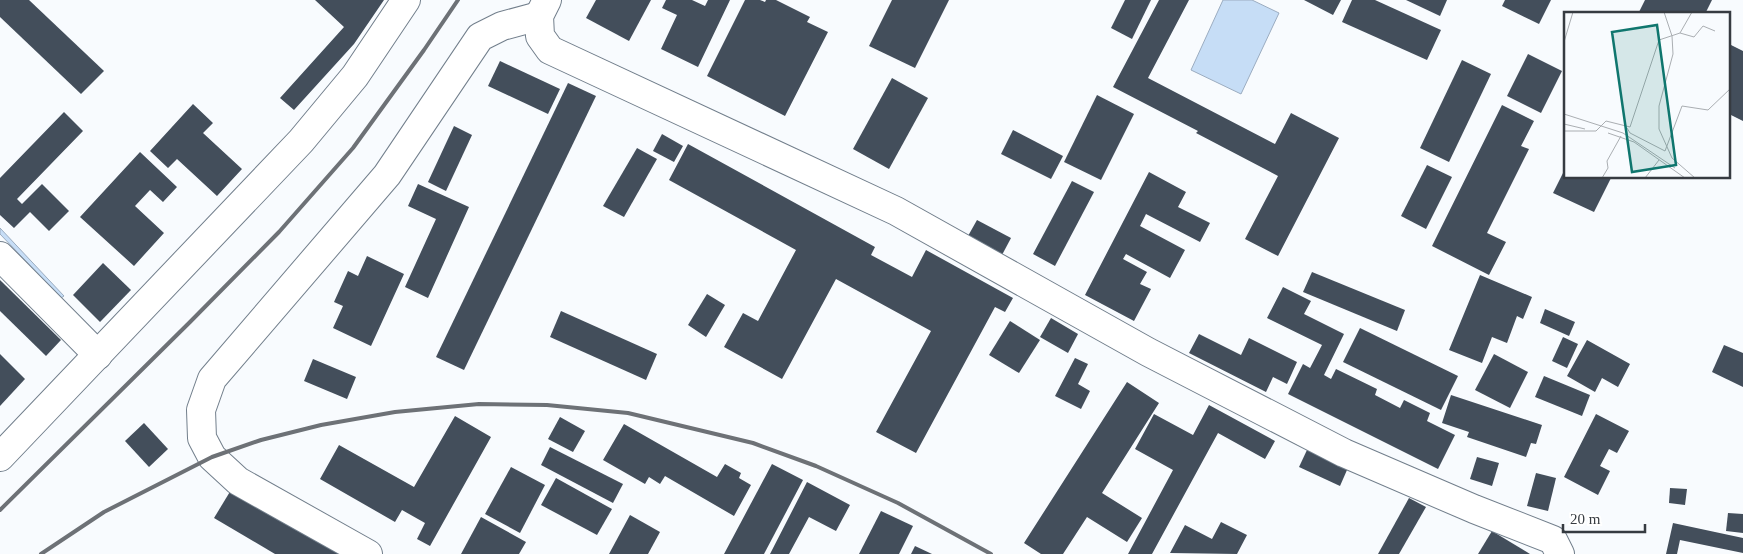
<svg xmlns="http://www.w3.org/2000/svg" width="1743" height="554" font-family="Georgia,serif">
  <style>
    .water { fill: #c6ddf6; stroke: #9bacc0 }
    .building { fill: #434e5b }
    .lines { fill: none; stroke-linecap: round; stroke-linejoin: round }
    .street-casing { stroke: #727f8c; stroke-width: 30 }
    .secondary-casing { stroke: #727f8c; stroke-width: 30 }
    .street { stroke: #fff; stroke-width: 28 }
    .secondary { stroke: #fff; stroke-width: 28 }
    .rail { stroke: #6d7176; stroke-width: 4 }
    .inset-road { fill: none; stroke: #aaaeb2; stroke-width: 1 }
    .view { fill: #0f766e; fill-opacity: 0.15; stroke: #0f766e; stroke-width: 2.5 }
    .inset-edge { fill: none; stroke: #363b41; stroke-width: 2.5 }
  </style>
  <rect width="100%" height="100%" fill="#f8fbfe"/>
  <g class="water">
    <polygon points="1223,0 1252,0 1279,13 1241,94 1191,70"/>
    <polygon points="0,228 64,296 61,298 0,234"/>
  </g>
  <g class="building">
    <polygon points="0,0 29,0 104,71 81,94 0,17"/>
    <polygon points="315,0 384,0 354,44 294,110 280,98 344,27"/>
    <polygon points="596,0 651,0 629,41 586,18"/>
    <polygon points="666,0 692,0 705,6 708,0 730,0 698,67 661,49 677,15 662,8"/>
    <polygon points="745,0 760,0 765,2 766,0 776,0 810,17 807,22 828,32 785,116 707,76"/>
    <polygon points="892,0 949,0 915,68 869,46"/>
    <polygon points="1125,0 1151,0 1132,39 1111,28"/>
    <polygon points="1159,0 1189,0 1148,78 1275,144 1291,113 1339,138 1278,256 1245,239 1278,176 1196,133 1198,131 1113,87"/>
    <polygon points="1304,0 1341,0 1333,15"/>
    <polygon points="1352,0 1375,0 1441,30 1427,60 1342,22"/>
    <polygon points="1406,0 1447,0 1440,16"/>
    <polygon points="1505,0 1551,0 1539,24 1502,6"/>
    <polygon points="1645,0 1712,0 1705,14 1638,14"/>
    <polygon points="1729,44 1743,51 1743,121 1729,114"/>
    <polygon points="1528,54 1562,71 1541,113 1507,96"/>
    <polygon points="1462,60 1491,74 1449,162 1420,148"/>
    <polygon points="500,61 560,89 548,114 488,86"/>
    <polygon points="892,78 928,98 889,169 853,149"/>
    <polygon points="568,83 596,96 464,370 436,357"/>
    <polygon points="1097,95 1134,114 1101,180 1064,162"/>
    <polygon points="193,104 213,123 203,133 242,169 217,196 177,159 168,168 150,151"/>
    <polygon points="1502,105 1534,121 1521,146 1529,149 1487,233 1506,242 1489,275 1432,246"/>
    <polygon points="64,112 83,131 17,199 22,204 42,184 69,211 49,231 30,212 14,228 0,215 0,178"/>
    <polygon points="454,126 472,135 446,191 428,182"/>
    <polygon points="1013,130 1063,156 1051,179 1001,154"/>
    <polygon points="662,134 683,146 674,162 653,151"/>
    <polygon points="688,144 875,247 871,255 912,277 926,250 1013,298 1005,312 995,307 916,453 876,432 931,331 836,279 782,379 724,347 743,313 758,321 796,250 669,180"/>
    <polygon points="637,148 657,159 624,217 603,206"/>
    <polygon points="140,152 177,187 163,202 150,190 135,206 164,233 134,266 80,217"/>
    <polygon points="1427,165 1452,177 1426,229 1401,216"/>
    <polygon points="1566,167 1566,178 1611,178 1594,212 1553,193"/>
    <polygon points="1149,172 1186,192 1178,207 1210,223 1200,242 1146,214 1140,226 1185,250 1170,278 1126,254 1123,259 1147,272 1140,284 1151,289 1134,321 1085,295"/>
    <polygon points="1072,181 1094,192 1055,266 1033,254"/>
    <polygon points="418,184 469,207 428,298 405,287 436,219 408,206"/>
    <polygon points="977,220 1011,238 1002,255 968,236"/>
    <polygon points="367,256 404,274 371,346 333,328 343,306 334,302 348,271 358,276"/>
    <polygon points="103,263 131,290 100,322 73,295"/>
    <polygon points="1312,272 1405,310 1397,331 1303,292"/>
    <polygon points="1480,275 1532,297 1523,319 1517,316 1507,343 1492,337 1482,363 1449,350"/>
    <polygon points="0,280 61,340 46,356 0,311"/>
    <polygon points="1283,287 1311,301 1304,314 1344,334 1324,375 1331,379 1336,369 1377,389 1375,395 1400,408 1404,400 1430,413 1427,421 1455,435 1438,469 1288,394 1303,364 1310,368 1322,345 1267,318"/>
    <polygon points="707,294 725,305 706,337 688,325"/>
    <polygon points="1545,309 1575,322 1569,336 1540,323"/>
    <polygon points="561,311 657,354 646,380 550,337"/>
    <polygon points="1051,318 1078,334 1068,353 1040,337"/>
    <polygon points="1010,321 1040,340 1019,373 989,355"/>
    <polygon points="1360,328 1458,376 1441,410 1343,362"/>
    <polygon points="1199,334 1241,355 1249,338 1297,362 1287,384 1273,377 1266,392 1189,353"/>
    <polygon points="1563,337 1578,344 1567,368 1552,361"/>
    <polygon points="1587,340 1630,364 1618,387 1602,378 1595,392 1567,376"/>
    <polygon points="1724,345 1743,353 1743,387 1712,372"/>
    <polygon points="0,354 25,379 0,406"/>
    <polygon points="1494,354 1528,372 1510,408 1475,390"/>
    <polygon points="1075,358 1088,364 1078,384 1090,391 1081,409 1055,396"/>
    <polygon points="313,359 356,377 347,399 304,381"/>
    <polygon points="1544,376 1590,395 1582,416 1535,397"/>
    <polygon points="1127,382 1159,403 1102,493 1142,518 1127,542 1087,517 1063,554 1041,554 1024,543"/>
    <polygon points="1451,395 1542,425 1536,444 1531,443 1526,457 1467,437 1469,432 1442,423"/>
    <polygon points="1209,405 1275,441 1265,459 1218,433 1152,554 1128,554 1173,470 1135,449 1154,414 1193,435"/>
    <polygon points="1596,414 1629,431 1617,453 1609,449 1600,466 1610,471 1598,495 1564,477"/>
    <polygon points="455,416 491,437 430,546 417,539 425,523 402,510 395,522 320,479 339,445 414,487"/>
    <polygon points="560,417 585,431 573,452 548,439"/>
    <polygon points="144,423 168,449 149,467 125,441"/>
    <polygon points="624,424 717,477 725,464 741,473 739,478 751,485 734,516 665,476 660,484 649,477 645,484 603,460"/>
    <polygon points="550,447 623,484 613,503 541,465"/>
    <polygon points="1307,450 1347,470 1340,486 1299,467"/>
    <polygon points="1477,457 1499,463 1492,486 1470,479"/>
    <polygon points="772,464 803,480 764,554 724,554"/>
    <polygon points="511,467 545,485 520,533 485,514"/>
    <polygon points="1536,473 1556,478 1548,511 1527,506"/>
    <polygon points="556,478 612,509 597,535 541,505"/>
    <polygon points="807,482 850,505 836,531 809,517 789,554 770,554"/>
    <polygon points="1670,488 1687,489 1685,505 1669,503"/>
    <polygon points="231,490 340,554 275,554 214,518"/>
    <polygon points="1409,498 1426,507 1399,554 1378,554"/>
    <polygon points="881,511 913,526 899,554 859,554"/>
    <polygon points="1728,513 1743,514 1743,533 1726,531"/>
    <polygon points="630,515 660,532 648,554 609,554"/>
    <polygon points="481,517 526,542 519,554 461,554"/>
    <polygon points="1221,522 1247,535 1237,554 1170,553 1185,525 1212,539"/>
    <polygon points="1673,523 1743,538 1743,553 1680,540 1677,554 1666,554"/>
    <polygon points="1492,531 1530,554 1478,554"/>
    <polygon points="915,546 932,554 911,554"/>
  </g>
  <g class="lines">
    <defs>
      <g id="street">
        <polyline points="547,0 539,16 540,36 550,50 896,211 1148,352 1344,453 1474,509 1553,540 1560,554"/>
        <polyline points="0,256 98,355"/>
        <polyline points="368,554 238,481 212,457 202,438 201,410 212,379 387,175 480,37 502,26 539,16"/>
      </g>
      <polyline id="secondary" points="0,457 301,141 355,76 406,0"/>
    </defs>
    <use href="#street" class="street-casing"/>
    <use href="#secondary" class="secondary-casing"/>
    <use href="#street" class="street"/>
    <use href="#secondary" class="secondary"/>
    <g class="rail">
      <polyline points="0,510 190,322 279,232 353,148 424,50 458,0"/>
      <polyline points="41,554 104,512 212,457 261,440 321,425 395,412 479,404 547,405 628,413 753,443 816,466 898,503 991,554"/>
    </g>
  </g>
  <g transform="translate(1564 12)">
    <rect width="166" height="166" fill="#f8fbfe"/>
    <path class="inset-road" d="M 100,0 L 108,24 L 109,42 L 95,94 L 95,117 L 108,146 L 131,166M 116,21 L 128,0M 0,30 L 9,0M 0,102 L 59,121 L 111,156M 0,112 L 21,117M 63,116 L 66,121 L 101,139 L 118,94 L 144,98 L 167,76M 0,119 L 32,119M 32,119 L 42,109 L 66,115 L 95,28 L 116,21 L 130,25 L 139,14 L 151,19M 44,121 L 70,130 L 121,166M 38,166 L 44,156 L 43,149 L 57,124M 81,166 L 95,148"/>
    <path class="view" d="M 93,13 L 112,153 L 68,160 L 48,20 Z"/>
    <rect width="166" height="166" class="inset-edge"/>
  </g>
  <path d="M1563 524v8h82v-8" fill="none" stroke="#363b41" stroke-width="2.5"/>
  <text x="1570" y="524" font-size="15" fill="#363b41" stroke="#ffffff" stroke-width="4" paint-order="stroke">20 m</text>
</svg>
